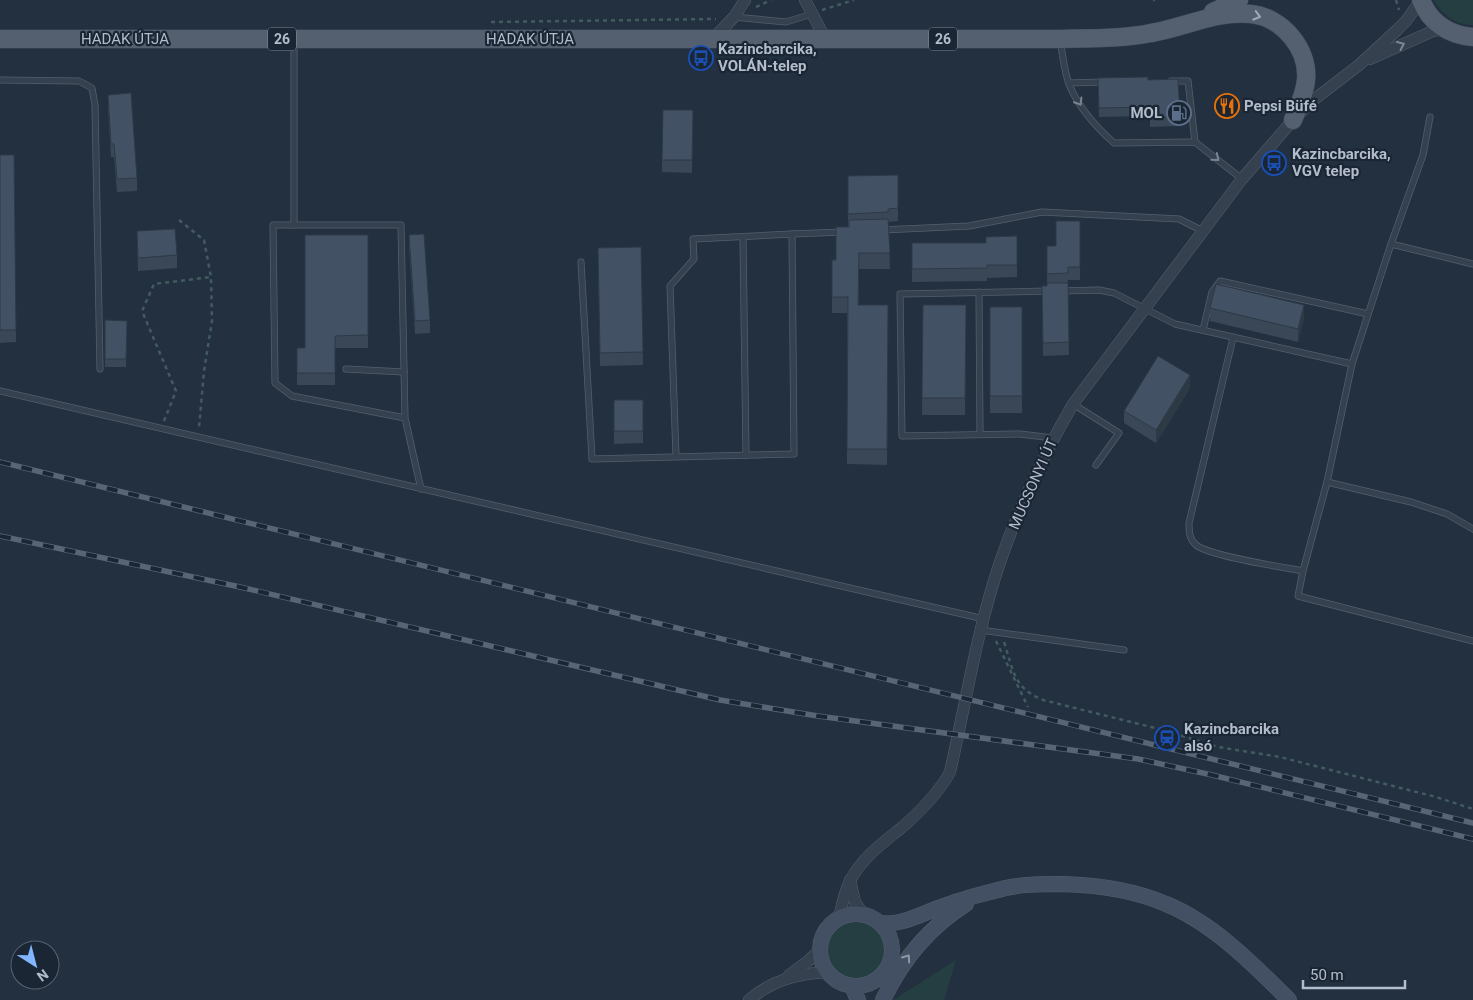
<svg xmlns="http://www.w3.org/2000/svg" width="1473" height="1000" font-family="Roboto,sans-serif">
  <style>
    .green { fill: #243e41 }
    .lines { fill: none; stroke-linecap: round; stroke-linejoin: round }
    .lane-casing { stroke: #545f6d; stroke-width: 7 }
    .street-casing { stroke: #545f6d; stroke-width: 12 }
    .secondary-casing { stroke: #545f6d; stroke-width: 16 }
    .primary-casing { stroke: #424d5b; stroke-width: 19 }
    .path { stroke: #425b5e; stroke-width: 2.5; stroke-dasharray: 4 4; stroke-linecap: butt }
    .lane { stroke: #36414f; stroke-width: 5.5 }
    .street { stroke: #36414f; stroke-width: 11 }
    .secondary { stroke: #435063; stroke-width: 15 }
    .primary { stroke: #546070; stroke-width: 18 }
    .rail-casing { stroke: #576577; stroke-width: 5.5 }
    .rail { stroke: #1b2634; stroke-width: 4; stroke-dasharray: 11; stroke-linecap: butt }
    .wall { fill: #394756 }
    .shaded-wall { fill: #2e3946 }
    .building { fill: #425264; stroke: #2e3946 }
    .oneway { stroke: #9faab8 }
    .oneway2 { stroke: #7a8593 }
    .oneway3 { stroke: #8b96a6 }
    .labels { text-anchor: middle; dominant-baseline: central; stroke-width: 4.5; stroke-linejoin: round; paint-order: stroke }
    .shield { fill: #1b2634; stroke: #858f9d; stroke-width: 1 }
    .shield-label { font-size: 14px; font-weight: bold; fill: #b2bcca }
    .street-label { font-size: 15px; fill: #b2bcca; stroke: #1b2634 }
    .poi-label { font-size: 15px; font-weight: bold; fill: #b2bcca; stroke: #1b2634; text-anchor: start }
  </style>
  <rect width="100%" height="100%" fill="#223040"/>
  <g class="green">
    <path d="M 1434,0 L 1473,0 L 1473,25 C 1456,25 1442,15 1434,0 Z"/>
    <circle cx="856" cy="950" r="34"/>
    <polygon points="956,960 944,1000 893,1000"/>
  </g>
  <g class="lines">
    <defs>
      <g id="lane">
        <polyline points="734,17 786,22 812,14"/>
        <polyline points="294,41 294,225"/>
        <path d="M 1060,41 C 1063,55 1064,71 1069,84 C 1078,107 1096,127 1114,143 L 1195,142 L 1242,179"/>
        <polyline points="0,80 79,81 92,88 95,105 100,369"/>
        <polyline points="1171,81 1188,81 1195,142"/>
        <polyline points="1069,83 1104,82"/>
        <polyline points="1430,117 1423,155 1391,244 1352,364 1327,482 1303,571 1298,596 1473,641"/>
        <polyline points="882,230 969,226 1042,212 1179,219 1203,231"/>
        <polyline points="743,237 746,455"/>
        <polyline points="1391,244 1473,264"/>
        <polyline points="581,262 592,459 794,454 792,234 843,232"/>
        <polyline points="1050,291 900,294 902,436 1020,434 1053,438"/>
        <polyline points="1061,291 1099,290 1114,293 1175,324 1352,364"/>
        <polyline points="979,292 980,434"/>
        <polyline points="1203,330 1212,292 1220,281 1368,314"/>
        <path d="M 1233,338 L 1189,523 C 1189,531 1189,539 1196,545 C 1209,556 1282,567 1303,571"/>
        <polyline points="346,369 404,372"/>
        <polyline points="0,391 984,619"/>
        <polyline points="1073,404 1119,433 1096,465"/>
        <polyline points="405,418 401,225 273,225 275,383 292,396 405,418 421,489"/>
        <polyline points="676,456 670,286 694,259 693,239 792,234"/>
        <polyline points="1327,482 1411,502 1447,514 1473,529"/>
        <polyline points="981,630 1124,650"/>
      </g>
      <g id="street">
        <polyline points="805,0 826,40"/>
        <polyline points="713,39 734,17 745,0"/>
        <polyline points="1370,59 1433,31 1444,29"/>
        <polyline points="850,880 855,902 863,914"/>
        <path d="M 839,918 C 842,905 844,893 850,881 C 861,859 881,844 900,829 C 920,812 938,794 950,772 C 966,702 977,630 1000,562 C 1019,507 1044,454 1073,404 L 1242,179 L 1293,120 L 1316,98 L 1359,65 L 1397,30 L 1406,21 L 1421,0"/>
        <polyline points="789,975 808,961 820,950"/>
        <path d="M 749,1000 C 772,980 797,974 827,972"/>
      </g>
      <g id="secondary">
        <circle cx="856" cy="950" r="36"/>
        <path d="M 881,923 C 903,926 926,911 947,905 C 962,899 978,895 994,891 C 1017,884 1039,884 1062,884 C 1097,885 1134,890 1166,904 C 1213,923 1254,965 1289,1000"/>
        <polyline points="852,986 858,1000"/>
        <path d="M 883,1000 C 902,960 928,928 966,904"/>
      </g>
      <g id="primary">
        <path d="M 1421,0 C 1430,23 1449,35 1473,37"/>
        <polyline points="1213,12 1239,0"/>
        <path d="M 0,39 L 1060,39 C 1091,38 1121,39 1151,33 C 1183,28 1218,10 1251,14 C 1282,17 1309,49 1306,80 C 1305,94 1298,107 1293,120"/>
      </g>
    </defs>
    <use href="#lane" class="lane-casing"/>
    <use href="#street" class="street-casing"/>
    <use href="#secondary" class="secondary-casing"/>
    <use href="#primary" class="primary-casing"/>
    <g class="path">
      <polyline points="1153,0 1155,0"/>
      <polyline points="1396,0 1399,10"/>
      <polyline points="756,7 771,0"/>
      <polyline points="822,10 854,0"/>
      <polyline points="491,22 716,19"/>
      <polyline points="179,220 204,240 211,277 212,321 204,371 199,428"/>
      <polyline points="164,421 176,391 142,311 154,284 211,277"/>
      <polyline points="996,641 1028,707"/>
      <path d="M 1004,642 C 1013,669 1013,688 1043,700 L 1163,730 L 1218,747 L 1280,757 L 1436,797 L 1473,809"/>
    </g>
    <use href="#lane" class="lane"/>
    <use href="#street" class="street"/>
    <use href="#secondary" class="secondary"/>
    <use href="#primary" class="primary"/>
    <defs>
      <g id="rail">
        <polyline points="0,462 1473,823"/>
        <polyline points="0,536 240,587 720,700 818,716 1138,759 1212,775 1473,839"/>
      </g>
    </defs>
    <use href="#rail" class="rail-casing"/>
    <use href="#rail" class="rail"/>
  </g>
  <g class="wall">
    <polygon points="1098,78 1148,80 1180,116 1180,126 1150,127 1150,116 1099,117"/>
    <polygon points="108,95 137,178 137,191 117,192 114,157 111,157 108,107"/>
    <polygon points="693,110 692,173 662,172 662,160"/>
    <polygon points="0,155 14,155 16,342 0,343"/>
    <polygon points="848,176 898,208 898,221 888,222 890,269 859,269 859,305 888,305 887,465 847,464 847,313 832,313 832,297 836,260 848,227"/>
    <polygon points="1080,221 1080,280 1068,280 1069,355 1043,356 1042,286 1047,286 1047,246 1056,246"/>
    <polygon points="137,231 177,255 177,268 138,271"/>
    <polygon points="368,235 368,348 335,348 335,385 297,385 297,348 305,348"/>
    <polygon points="409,235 430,320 430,333 415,334 409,247"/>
    <polygon points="1017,236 1017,277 987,278 987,281 912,282 912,243 986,243"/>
    <polygon points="641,247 643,365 600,366 598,248"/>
    <polygon points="923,305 966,305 965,415 922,415"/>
    <rect x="990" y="307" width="32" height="106"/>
    <polygon points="1210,308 1304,318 1298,342 1210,321"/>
    <polygon points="105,320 127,321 126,367 105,367"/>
    <polygon points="1190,388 1156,443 1124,423 1124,411"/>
    <polygon points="614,400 643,400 643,443 614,444"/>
  </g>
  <g class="shaded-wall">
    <polygon points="1304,305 1304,318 1298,342 1298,329"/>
    <polygon points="1190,375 1190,388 1156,443 1156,430"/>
  </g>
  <g class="building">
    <polygon points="1148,77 1148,80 1178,79 1180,116 1150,118 1150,107 1099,108 1098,78"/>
    <polygon points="131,93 137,178 117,179 114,144 111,144 108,95"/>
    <polygon points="663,110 693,110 692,160 662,160"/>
    <polygon points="0,155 14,155 16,330 0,330"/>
    <polygon points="898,175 898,208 888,209 888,212 848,214 848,176"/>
    <polygon points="888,219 890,253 859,253 858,305 888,305 887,449 847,449 848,297 832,297 832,260 836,260 836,227 849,227 849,220"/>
    <polygon points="1056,221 1080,221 1080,267 1068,267 1068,273 1047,274 1047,246 1056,246"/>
    <polygon points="175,229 177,255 138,258 137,231"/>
    <polygon points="424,234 430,320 415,321 409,235"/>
    <polygon points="305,235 368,235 368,335 335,336 335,373 297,373 297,348 305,348"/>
    <polygon points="1017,236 1017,265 987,265 987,268 912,269 912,243 986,243 986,237"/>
    <polygon points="641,247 643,352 600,353 598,248"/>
    <polygon points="1047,283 1068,283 1069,342 1043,343 1042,286 1047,286"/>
    <polygon points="1216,284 1304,305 1298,329 1210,308"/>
    <polygon points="923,305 966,305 965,398 922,398"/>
    <rect x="990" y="307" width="32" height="89"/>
    <polygon points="105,320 127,321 126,359 105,359"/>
    <polygon points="1158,356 1190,375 1156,430 1124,411"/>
    <rect x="614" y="400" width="29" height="31"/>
  </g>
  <defs><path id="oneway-chevron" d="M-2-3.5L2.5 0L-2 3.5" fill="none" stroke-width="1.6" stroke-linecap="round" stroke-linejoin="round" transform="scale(1.25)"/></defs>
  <use class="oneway" href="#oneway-chevron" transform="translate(1257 16) rotate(16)"/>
  <g class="oneway2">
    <use href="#oneway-chevron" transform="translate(1401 45) rotate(-24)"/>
    <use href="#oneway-chevron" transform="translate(1079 102) rotate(58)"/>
    <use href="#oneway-chevron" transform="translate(1216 158) rotate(39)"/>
  </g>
  <use class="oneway3" href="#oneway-chevron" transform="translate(907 958) rotate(-55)"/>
  <defs>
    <symbol id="bus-ring" viewBox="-11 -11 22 22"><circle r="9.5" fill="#1b2634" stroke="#1a4fb4" stroke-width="1.5"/><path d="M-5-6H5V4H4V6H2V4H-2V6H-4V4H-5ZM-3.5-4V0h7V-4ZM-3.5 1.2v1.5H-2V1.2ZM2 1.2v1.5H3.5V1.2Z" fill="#1a4fb4"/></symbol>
    <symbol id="restaurant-ring" viewBox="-11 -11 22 22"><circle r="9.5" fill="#1b2634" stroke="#e8710a" stroke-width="1.5"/><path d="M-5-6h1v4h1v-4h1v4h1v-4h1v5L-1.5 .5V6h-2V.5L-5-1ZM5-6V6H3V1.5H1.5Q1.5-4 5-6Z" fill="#e8710a"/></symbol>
    <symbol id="fuel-ring" viewBox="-11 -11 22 22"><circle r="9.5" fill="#1b2634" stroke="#5c6f8a" stroke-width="1.5"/><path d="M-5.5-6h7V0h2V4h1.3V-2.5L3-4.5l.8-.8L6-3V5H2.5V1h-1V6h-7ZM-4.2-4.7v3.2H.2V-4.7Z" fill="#5c6f8a"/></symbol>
    <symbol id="station-ring" viewBox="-11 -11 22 22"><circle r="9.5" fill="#1b2634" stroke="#1a4fb4" stroke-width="1.5"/><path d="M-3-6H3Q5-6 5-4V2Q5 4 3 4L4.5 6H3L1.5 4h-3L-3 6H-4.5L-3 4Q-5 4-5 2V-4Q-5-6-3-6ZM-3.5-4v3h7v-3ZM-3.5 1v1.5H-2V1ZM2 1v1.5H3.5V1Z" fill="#1a4fb4"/></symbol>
  </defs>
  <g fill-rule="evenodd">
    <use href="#bus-ring" x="687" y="44" width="28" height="28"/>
    <use href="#restaurant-ring" x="1213" y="92" width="28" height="28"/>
    <use href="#fuel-ring" x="1165" y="99" width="28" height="28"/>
    <use href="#bus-ring" x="1260" y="149" width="28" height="28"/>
    <use href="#station-ring" x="1153" y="724" width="28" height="28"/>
  </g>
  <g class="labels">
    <g class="shield">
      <rect x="268" y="27.5" width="28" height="23" rx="4"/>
      <rect x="929" y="27.5" width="28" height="23" rx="4"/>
    </g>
    <g class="shield-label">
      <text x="282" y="39">26</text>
      <text x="943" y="39">26</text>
    </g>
    <g class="street-label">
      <text x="125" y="39">HADAK ÚTJA</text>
      <text x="530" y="39">HADAK ÚTJA</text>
      <text transform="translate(1033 484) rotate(-66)">MUCSONYI ÚT</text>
    </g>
    <g class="poi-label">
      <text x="718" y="49">Kazincbarcika,<tspan x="718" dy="17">VOLÁN-telep</tspan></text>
      <text x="1244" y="106">Pepsi Büfé</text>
      <text x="1162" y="113" text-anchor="end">MOL</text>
      <text x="1292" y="154">Kazincbarcika,<tspan x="1292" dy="17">VGV telep</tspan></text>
      <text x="1184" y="729">Kazincbarcika<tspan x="1184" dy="17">alsó</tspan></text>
    </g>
  </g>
  <g transform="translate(35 965) rotate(144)"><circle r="24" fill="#1b2634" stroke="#576270"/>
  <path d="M0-4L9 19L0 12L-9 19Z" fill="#82b7ff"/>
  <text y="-8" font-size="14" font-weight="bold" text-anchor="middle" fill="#b2bcca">N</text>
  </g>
  <path d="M1303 980v8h102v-8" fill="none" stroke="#b2bcca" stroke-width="2.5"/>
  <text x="1310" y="980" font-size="15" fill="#b2bcca" stroke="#1b2634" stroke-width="4" paint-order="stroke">50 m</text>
</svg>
